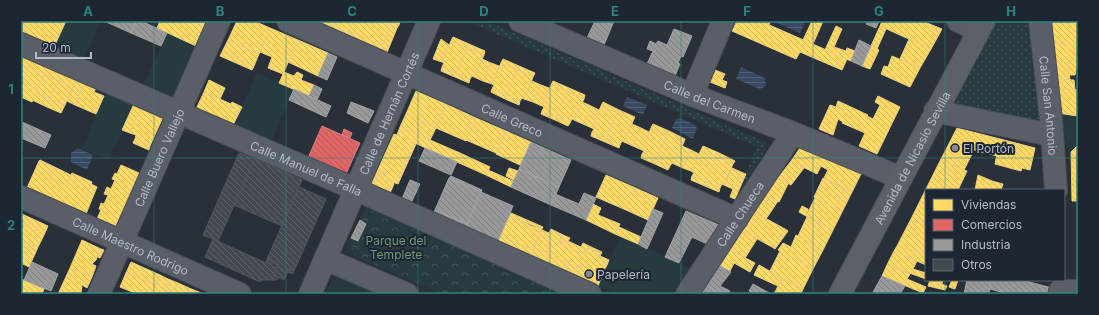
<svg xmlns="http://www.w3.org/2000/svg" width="1099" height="315" font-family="Inter,sans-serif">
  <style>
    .grass { fill: #273a3e }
    .forest { fill: url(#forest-crowns) }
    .garden { fill: url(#garden-dots) }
    .water { fill: url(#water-rules) }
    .homes { fill: url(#homes-back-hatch); stroke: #e8d084 }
    .shops { fill: url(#shops-back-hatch); stroke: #d38084 }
    .industry { fill: url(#industry-back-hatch); stroke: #a1a4a7 }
    .building { fill: url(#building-back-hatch); stroke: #52575f }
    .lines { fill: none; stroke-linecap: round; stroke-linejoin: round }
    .minor-casing { stroke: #484c53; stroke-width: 24 }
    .major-casing { stroke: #484c55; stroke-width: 24 }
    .minor { stroke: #5a5e66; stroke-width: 22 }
    .major { stroke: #5c6168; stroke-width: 22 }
    .grid { fill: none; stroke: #308480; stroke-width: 1; stroke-opacity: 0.55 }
    .poi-dot { fill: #848b96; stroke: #1d2633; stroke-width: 1.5 }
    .labels { text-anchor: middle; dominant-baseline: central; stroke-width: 4; stroke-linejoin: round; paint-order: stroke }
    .street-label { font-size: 12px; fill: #b4bcc9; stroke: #1d2633 }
    .poi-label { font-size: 12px; fill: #b4bcc9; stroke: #1d2633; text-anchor: start }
    .park-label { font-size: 12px; fill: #6b9a76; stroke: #1d2633 }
    .neatline { fill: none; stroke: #308480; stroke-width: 1.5 }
    .grid-label { font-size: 13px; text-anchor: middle; font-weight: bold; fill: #308480 }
  </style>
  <defs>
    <pattern id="forest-crowns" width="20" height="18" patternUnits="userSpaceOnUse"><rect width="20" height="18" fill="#273a3e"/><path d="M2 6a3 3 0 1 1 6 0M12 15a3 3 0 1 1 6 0" fill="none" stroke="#445559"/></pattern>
    <pattern id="garden-dots" width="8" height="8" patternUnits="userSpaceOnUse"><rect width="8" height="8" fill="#273a3e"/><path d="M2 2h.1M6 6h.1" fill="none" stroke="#445559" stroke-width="1.8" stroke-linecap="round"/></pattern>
    <pattern id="water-rules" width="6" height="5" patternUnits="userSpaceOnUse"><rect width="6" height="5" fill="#384963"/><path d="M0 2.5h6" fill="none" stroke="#526178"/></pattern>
    <pattern id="homes-back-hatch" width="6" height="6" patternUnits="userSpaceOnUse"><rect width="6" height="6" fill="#ffd966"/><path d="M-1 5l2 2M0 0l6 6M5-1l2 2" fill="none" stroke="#d7b95e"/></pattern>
    <pattern id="shops-back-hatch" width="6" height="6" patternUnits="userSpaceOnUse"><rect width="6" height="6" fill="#e06666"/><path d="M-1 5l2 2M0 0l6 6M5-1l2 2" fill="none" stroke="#b65a5c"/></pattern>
    <pattern id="industry-back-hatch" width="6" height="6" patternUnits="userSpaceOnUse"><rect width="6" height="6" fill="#999"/><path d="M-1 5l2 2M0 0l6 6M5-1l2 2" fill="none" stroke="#808182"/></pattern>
    <pattern id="building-back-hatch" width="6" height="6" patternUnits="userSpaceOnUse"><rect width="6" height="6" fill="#444950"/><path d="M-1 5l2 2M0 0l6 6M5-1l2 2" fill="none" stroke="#5d6168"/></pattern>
  </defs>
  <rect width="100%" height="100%" fill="#2a3038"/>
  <g class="grass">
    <polygon points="66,21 101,21 84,60 54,47"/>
    <polygon points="167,33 196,46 173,99 143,86"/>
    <polygon points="257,73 294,89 271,142 233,125"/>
    <polygon points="106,92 134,104 109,160 82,148"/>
    <polygon points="1058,113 1078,117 1078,145 1071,152 1061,142"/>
    <polygon points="620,236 690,268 672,294 617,294 598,286"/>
    <polygon points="334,274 380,294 325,294"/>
  </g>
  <polygon class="forest" points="366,207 561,294 442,294 345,252 351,238 358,241 366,224 360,220"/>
  <g class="garden">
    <polygon points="467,21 487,21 766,142 767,147 732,204 757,147"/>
    <polygon points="996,21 1034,21 1040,118 1036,121 958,104 956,102 956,96"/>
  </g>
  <g class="water">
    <polygon points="777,21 805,21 800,33 777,23"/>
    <polygon points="741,67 765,78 766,86 760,89 736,79"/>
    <polygon points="627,97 647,105 643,115 623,106"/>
    <polygon points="680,118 695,125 697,128 693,139 672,128 676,119"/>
    <polygon points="78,148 93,155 87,170 71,162 71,153"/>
  </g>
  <g class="homes">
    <polygon points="21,21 31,21 28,28 21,25"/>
    <polygon points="31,21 66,21 54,47 25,34"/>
    <polygon points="160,21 192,21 204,26 196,46 157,28"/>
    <polygon points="192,21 206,21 204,26"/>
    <polygon points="237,21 254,21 270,28 259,54 228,40"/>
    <polygon points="312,21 390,21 392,22 391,25 397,28 388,50 382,47 380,50 347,36 349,33 336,27 335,31"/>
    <polygon points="325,21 339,21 337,26 332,24 330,27 327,25 328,22"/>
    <polygon points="354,21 377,21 382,23 383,21 387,22 385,25 390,27 382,46 377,43 376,46 372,45 374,42 368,39 366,43 363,41 364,38 358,35 357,38 353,37 354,33 349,31"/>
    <polygon points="390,21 400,21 399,25"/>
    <polygon points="737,21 760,21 847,59 842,70 800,52 796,59 732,31"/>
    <polygon points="760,21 770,21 769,25"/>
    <polygon points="812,21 823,21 813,44 803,40"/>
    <polygon points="882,21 922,21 942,29 931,49 880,26"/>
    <polygon points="1052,21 1078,21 1078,55 1061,43 1054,43"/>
    <polygon points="392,22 399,25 397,28 391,25"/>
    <polygon points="21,25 28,28 25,34 21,32"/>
    <polygon points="836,26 842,29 834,47 846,51 847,48 855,51 851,61 825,50"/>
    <polygon points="880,26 886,29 877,49 871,46"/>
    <polygon points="336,27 349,33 347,36 335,31"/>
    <polygon points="270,28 298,40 283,74 268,68 272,57 260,52"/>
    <polygon points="453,37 469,44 467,48 451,41"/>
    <polygon points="441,39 449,45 442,62 433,59"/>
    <polygon points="909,39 931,49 920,68 900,59"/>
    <polygon points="228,40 259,54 254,66 222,52"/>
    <polygon points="298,40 328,53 318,76 288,62"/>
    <polygon points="451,41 467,48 456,73 442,67 444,63 442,62"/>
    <polygon points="1051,43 1061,43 1078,55 1078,60 1068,61 1070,80 1055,79"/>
    <polygon points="469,44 485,51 484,55 467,48"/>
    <polygon points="871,46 879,50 870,69 862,66"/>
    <polygon points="382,47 388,50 387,53 380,50"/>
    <polygon points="467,48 484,55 474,77 472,76 470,79 456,73"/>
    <polygon points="222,52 254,66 252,70 220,56"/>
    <polygon points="21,55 33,60 23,82 21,81"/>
    <polygon points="892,56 920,68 910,87 881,74 884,66 888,67"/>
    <polygon points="482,59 491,63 483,81 474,77"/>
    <polygon points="503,59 519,66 517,70 501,63"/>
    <polygon points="33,60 47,67 38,89 23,82"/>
    <polygon points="1078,60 1075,75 1069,75 1068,61"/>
    <polygon points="491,63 499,66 492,84 483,81"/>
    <polygon points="501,63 517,70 506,95 492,89 494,85 492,84"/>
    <polygon points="519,66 535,73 533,77 517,70"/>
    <polygon points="47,67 62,73 59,81 44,74"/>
    <polygon points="442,67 456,73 455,77 441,71"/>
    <polygon points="517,70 533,77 524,99 522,98 520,101 506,95"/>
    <polygon points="715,70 725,74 722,80 727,82 725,88 710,82"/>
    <polygon points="284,72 294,76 297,72 303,75 301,80 314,85 309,96 279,83"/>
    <polygon points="62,73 77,79 73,87 59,81"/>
    <polygon points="456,73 470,79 469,83 455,77"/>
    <polygon points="44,74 59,81 50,99 36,93"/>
    <polygon points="77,79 84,83 75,105 67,101"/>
    <polygon points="1055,79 1074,80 1075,90 1055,88"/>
    <polygon points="209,80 225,88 220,99 204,92"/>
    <polygon points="59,81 73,87 65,105 50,99"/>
    <polygon points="532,81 541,85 533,102 524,99"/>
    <polygon points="553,81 569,88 567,92 551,85"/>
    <polygon points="23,82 38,89 32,102 21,97 21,87"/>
    <polygon points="84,83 96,88 94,92 104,96 96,114 75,105"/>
    <polygon points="541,85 549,88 542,106 533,102"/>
    <polygon points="551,85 567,92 556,117 542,111 544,107 542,106"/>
    <polygon points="569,88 585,95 584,99 567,92"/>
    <polygon points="1055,88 1077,90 1077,116 1058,113"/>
    <polygon points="492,89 506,95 505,99 491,92"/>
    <polygon points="416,91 446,104 436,128 406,114"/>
    <polygon points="204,92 231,104 230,107 240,111 233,125 196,109"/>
    <polygon points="567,92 584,99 574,120 572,119 570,123 556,117"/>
    <polygon points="36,93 50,99 47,107 32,100"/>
    <polygon points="506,95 520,101 519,105 505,99"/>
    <polygon points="878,96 900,107 877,154 859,146 865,133 842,123 843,122 838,119 833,135 819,129 830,105 836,107 838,101 868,115 867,116 873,119 880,105 875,102"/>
    <polygon points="50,99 65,105 61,113 47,107"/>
    <polygon points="232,102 242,107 240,111 230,107"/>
    <polygon points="582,102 591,106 583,124 574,120"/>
    <polygon points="603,102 619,110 617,113 601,106"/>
    <polygon points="134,104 141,108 130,133 122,130"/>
    <polygon points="446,104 476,118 466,141 436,128"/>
    <polygon points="591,106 599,110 592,128 583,124"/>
    <polygon points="601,106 617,113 606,138 592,132 594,129 592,128"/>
    <polygon points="141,108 163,117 150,146 135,139 136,135 130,133"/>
    <polygon points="619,110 635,117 633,121 617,113"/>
    <polygon points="542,111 556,117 555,120 541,114"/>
    <polygon points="617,113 633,121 624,142 622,141 620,145 606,138"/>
    <polygon points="406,114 436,128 430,140 400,127"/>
    <polygon points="556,117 570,123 568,126 555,120"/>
    <polygon points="476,118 506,131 496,153 466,140"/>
    <polygon points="632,124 641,128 633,146 624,142"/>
    <polygon points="653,124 669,131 667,135 651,128"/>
    <polygon points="400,127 430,140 426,148 397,135"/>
    <polygon points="641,128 649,132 642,150 633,146"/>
    <polygon points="651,128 667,135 656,160 642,154 644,151 642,150"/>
    <polygon points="957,128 1000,139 997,156 974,150 965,145 954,166 940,161"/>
    <polygon points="506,131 531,142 520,165 496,154"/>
    <polygon points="669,131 685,139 684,142 667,135"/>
    <polygon points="592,132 606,138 605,142 591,136"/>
    <polygon points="394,134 414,142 395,183 386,180 387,177 384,176 386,173 381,171 374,186 371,185"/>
    <polygon points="667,135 684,142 674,164 672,163 670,166 656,160"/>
    <polygon points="606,138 620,145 619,148 605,142"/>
    <polygon points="135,139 150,146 149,150 133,143"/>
    <polygon points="1000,139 1035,148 1030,170 1022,168 1021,171 995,164"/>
    <polygon points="430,140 460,153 457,162 426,148"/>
    <polygon points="414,142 416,144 398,184 395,183"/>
    <polygon points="802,145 861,174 852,192 824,178 828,170 821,166 817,174 791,161"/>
    <polygon points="965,145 974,150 964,170 954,166"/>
    <polygon points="1078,145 1078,185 1076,185 1075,148"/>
    <polygon points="682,146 691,150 683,168 674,164"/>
    <polygon points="703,146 719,153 717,157 701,150"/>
    <polygon points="1075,148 1076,185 1078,185 1078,201 1072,201 1071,152"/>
    <polygon points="691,150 699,154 691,171 683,168"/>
    <polygon points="701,150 717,157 706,182 692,176 694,173 691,171"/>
    <polygon points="460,153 490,167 486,175 457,162"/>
    <polygon points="719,153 735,161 733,164 717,157"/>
    <polygon points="642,154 656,160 655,164 641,158"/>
    <polygon points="717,157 733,164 724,185 722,184 720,188 706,182"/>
    <polygon points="40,160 71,175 67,186 49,178 54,168 39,161"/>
    <polygon points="656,160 670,166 668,170 655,164"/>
    <polygon points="39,161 54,168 49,178 67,186 72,173 92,182 86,196 92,199 86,214 27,188"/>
    <polygon points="791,161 804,168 791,185 778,178"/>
    <polygon points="940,161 967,171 958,190 926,190 926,194 924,193"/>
    <polygon points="121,165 139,173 115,227 97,219 101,210 99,209 101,203 104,204 115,180 112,179 115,173 117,174"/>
    <polygon points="509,168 518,171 514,180 506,176"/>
    <polygon points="732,168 741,172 735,186 726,182"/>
    <polygon points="488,170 513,181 511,187 486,175"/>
    <polygon points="381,171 386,173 384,176 387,177 386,180 392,182 387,192 374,186"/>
    <polygon points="741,172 746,174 735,199 730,197 733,189 724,185 726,182 735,186"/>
    <polygon points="606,175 636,188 626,210 596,197"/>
    <polygon points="978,175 992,181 990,190 975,190"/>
    <polygon points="692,176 706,182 705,186 691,180"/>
    <polygon points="778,178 788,184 779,202 766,195"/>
    <polygon points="823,178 845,189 835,209 814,197"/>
    <polygon points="992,181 1003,184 1001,190 990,190"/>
    <polygon points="392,182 394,184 390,193 387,192"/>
    <polygon points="706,182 720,188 719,192 705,186"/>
    <polygon points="91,184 97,187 92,199 86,196"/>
    <polygon points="107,187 111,189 108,195 104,194"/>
    <polygon points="636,188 658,198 648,220 626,210"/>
    <polygon points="845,189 852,192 842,212 835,209"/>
    <polygon points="924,193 926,194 926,225 910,221"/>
    <polygon points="766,195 778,201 766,219 754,212"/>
    <polygon points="815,198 842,212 833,230 806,216"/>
    <polygon points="593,204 601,208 598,215 620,224 615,234 586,220"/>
    <polygon points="802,206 808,209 806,216 799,212"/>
    <polygon points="754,212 785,229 772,247 741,230"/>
    <polygon points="511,213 543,227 542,229 514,218 510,215"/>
    <polygon points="22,214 48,226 44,235 39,233 41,228 38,226 35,231 31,229 33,224 30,223 27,227 23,226 25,221 22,219 21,221"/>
    <polygon points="510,215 520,221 520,220 531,226 542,229 533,250 500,236"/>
    <polygon points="807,217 833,230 823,250 798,236"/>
    <polygon points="22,219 25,221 23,226 27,227 30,223 33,224 31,229 35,231 38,226 41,228 39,233 44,235 38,247 33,245 31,250 28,248 30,243 25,242 23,247 21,246"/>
    <polygon points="910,221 926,225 926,254 897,246"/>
    <polygon points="619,227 641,237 638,244 615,234"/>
    <polygon points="551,229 563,235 560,242 562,243 564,240 568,241 585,249 584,252 586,253 589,246 602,252 600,256 609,260 607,265 597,260 600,253 589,248 586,255 558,243 562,235 551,231 548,239 539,235 542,230 549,233"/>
    <polygon points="785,229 788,231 775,249 772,247"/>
    <polygon points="741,230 757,239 745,258 730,250"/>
    <polygon points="551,231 562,235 558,243 586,255 589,248 600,253 597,260 607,265 597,283 589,280 593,272 588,270 584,278 577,275 581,266 578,265 574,273 566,270 570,262 566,260 563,268 555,265 559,257 556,255 552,264 545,260 548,252 543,250 539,258 532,255 539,235 548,239"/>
    <polygon points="563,235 570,238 568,241 564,240 562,243 560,242"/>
    <polygon points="796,235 823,250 813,269 778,250 783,243 791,247"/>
    <polygon points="500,236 533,250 530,256 498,241"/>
    <polygon points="82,240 101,249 96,260 92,264 96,266 92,277 70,268"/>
    <polygon points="25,242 30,243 28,248 31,250 33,245 38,247 34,256 21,250 21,246 23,247"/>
    <polygon points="583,243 589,246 586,253 584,252 585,249 581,247"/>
    <polygon points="535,246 532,255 539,258 543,250 548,252 545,260 552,264 556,255 559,257 555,265 563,268 566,260 570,262 566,270 574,273 578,265 581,266 577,275 584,278 588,270 593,272 589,280 597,283 600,275 602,276 598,286 530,256"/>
    <polygon points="897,246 926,254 926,265 894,251"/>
    <polygon points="101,249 104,250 100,258 98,257"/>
    <polygon points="21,250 34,256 29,267 21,263"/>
    <polygon points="730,250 755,263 750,272 734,263 730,271 720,266"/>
    <polygon points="780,251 813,269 803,289 770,271"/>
    <polygon points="894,251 917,261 913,269 926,273 926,279 887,265"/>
    <polygon points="131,262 160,275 156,285 126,273"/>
    <polygon points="759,265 782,278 778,286 754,275"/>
    <polygon points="887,265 910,274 907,279 926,287 923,293 882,276"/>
    <polygon points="70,268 92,277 87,288 82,285 81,294 58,294"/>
    <polygon points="126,273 156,285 152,294 137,294 120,287"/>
    <polygon points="160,275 168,279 166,284 158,280"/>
    <polygon points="782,278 803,289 801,294 774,294"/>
    <polygon points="21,279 44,289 42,294 21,294"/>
    <polygon points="168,279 178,283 176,288 166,284"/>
    <polygon points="158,280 166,284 163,289 174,294 152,294"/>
    <polygon points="928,280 943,280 942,284"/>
    <polygon points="930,280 947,286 945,290 928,286"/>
    <polygon points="952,280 958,280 955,289 949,287"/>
    <polygon points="178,283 189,288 187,293 181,290 179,294 174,294 163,289 166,284 176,288"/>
    <polygon points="189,288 204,294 187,294"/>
    <polygon points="181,290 187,293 187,294 179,294"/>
  </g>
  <g class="shops">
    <polygon points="322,126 360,143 346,174 308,158"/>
    <polygon points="344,129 352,133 350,138 342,135"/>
  </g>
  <g class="industry">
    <polygon points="104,21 136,21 131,33"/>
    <polygon points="136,21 141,21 167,33 161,46 131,33"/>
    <polygon points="595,21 614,21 604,45 587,38"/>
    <polygon points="868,21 879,21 876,28 866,24"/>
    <polygon points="674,29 692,36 683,57 681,56 678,63 680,64 675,76 647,64 653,51 647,49 650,41 656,44 658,41 667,45"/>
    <polygon points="859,40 871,46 862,66 851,61"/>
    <polygon points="328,53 337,57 327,80 318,76"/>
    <polygon points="314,85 322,89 317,100 309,96"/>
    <polygon points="294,89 331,106 326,117 289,100"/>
    <polygon points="351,102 374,111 368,123 347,113"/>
    <polygon points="22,122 51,135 45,148 21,138"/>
    <polygon points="531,142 571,160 559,187 519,169"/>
    <polygon points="425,148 457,162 451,175 419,161"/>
    <polygon points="519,169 559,187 551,205 511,187"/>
    <polygon points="451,176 482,190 481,192 449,178"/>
    <polygon points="449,178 481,192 467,224 435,210"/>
    <polygon points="410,180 420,184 411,203 402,199"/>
    <polygon points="481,192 513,206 498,241 466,227"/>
    <polygon points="584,193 596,198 586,220 551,205 555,194 579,204"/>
    <polygon points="653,209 663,213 647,249 638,244"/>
    <polygon points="435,210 467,224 466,227 434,213"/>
    <polygon points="686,211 719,225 707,244 692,237 679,263 665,257"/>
    <polygon points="360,220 366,224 358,241 351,238"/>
    <polygon points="32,262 58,274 51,291 24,280"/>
    <polygon points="720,266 731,272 720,286 730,291 728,294 721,294 705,285"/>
    <polygon points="882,276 905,286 900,294 872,294"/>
    <polygon points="967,280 991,280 989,294 964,294"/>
    <polygon points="991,280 1022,280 1052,288 1051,294 1008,294 990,289"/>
    <polygon points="753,284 771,294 755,294 749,291"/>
    <polygon points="705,285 721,294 700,294"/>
  </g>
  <g class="building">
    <polygon points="239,153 255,159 218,241 203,235"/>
    <polygon points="255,159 302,180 282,226 234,205"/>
    <polygon points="299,187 326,199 294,271 289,269 284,280 273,275 278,264 267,259"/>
    <polygon points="213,239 266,263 267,259 278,264 273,275 278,277 277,280 261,280 260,282 205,257"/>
    <polygon points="289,269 294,271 293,274 287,272"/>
  </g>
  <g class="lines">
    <defs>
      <g id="minor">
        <path id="s1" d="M 288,21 L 737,219"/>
        <path id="s2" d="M 520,21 L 692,95 L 793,133 L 901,178"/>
        <polyline points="958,21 978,30"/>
        <path id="s3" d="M 1040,21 L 1051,119 L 1056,190"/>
        <path id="s4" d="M 21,44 L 357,190 L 590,294"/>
        <polyline points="692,95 723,21"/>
        <polyline points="935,111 1051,135"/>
        <path id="s5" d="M 21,197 L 240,294"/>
        <polyline points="325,259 407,294"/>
        <polyline points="1060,291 1078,291"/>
        <path id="s6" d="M 99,294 L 219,21"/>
        <path id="s7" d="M 310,294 L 429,21"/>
        <path id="s8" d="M 687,294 L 793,133"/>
      </g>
      <g id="major">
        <path id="s9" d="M 840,294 L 984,21"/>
      </g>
    </defs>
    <use href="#minor" class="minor-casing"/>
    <use href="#major" class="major-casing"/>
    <use href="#minor" class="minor"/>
    <use href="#major" class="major"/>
  </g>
  <path class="grid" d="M 154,21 L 154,294M 286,21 L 286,294M 418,21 L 418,294M 550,21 L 550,294M 681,21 L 681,294M 813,21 L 813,294M 945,21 L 945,190M 21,158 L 1078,158M 945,280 L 945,294"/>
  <g class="poi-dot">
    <circle cx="955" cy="148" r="4"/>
    <circle cx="589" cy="274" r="4"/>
  </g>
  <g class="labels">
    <g class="street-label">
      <text stroke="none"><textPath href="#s2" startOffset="206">Calle del Carmen</textPath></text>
      <text stroke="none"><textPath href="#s3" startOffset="85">Calle San Antonio</textPath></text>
      <text stroke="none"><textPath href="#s7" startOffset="197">Calle de Hernán Cortés</textPath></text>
      <text stroke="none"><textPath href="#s1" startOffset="245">Calle Greco</textPath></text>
      <text stroke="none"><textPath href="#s6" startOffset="149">Calle Buero Vallejo</textPath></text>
      <text stroke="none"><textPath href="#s9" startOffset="154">Avenida de Nicasio Sevilla</textPath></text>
      <text stroke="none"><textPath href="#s4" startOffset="311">Calle Manuel de Falla</textPath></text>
      <text stroke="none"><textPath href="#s8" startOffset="96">Calle Chueca</textPath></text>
      <text stroke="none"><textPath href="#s5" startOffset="120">Calle Maestro Rodrigo</textPath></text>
    </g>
    <g class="poi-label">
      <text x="963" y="148">El Portón</text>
      <text x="597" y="274">Papelería</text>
    </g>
    <g class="park-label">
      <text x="396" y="240">Parque del<tspan x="396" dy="14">Templete</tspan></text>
    </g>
  </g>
  <rect width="1099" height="315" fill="none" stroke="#1d2633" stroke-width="44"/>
  <rect x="925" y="189" width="140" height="92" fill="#1d2633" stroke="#59626f"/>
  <rect x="933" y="199" width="20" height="12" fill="#ffd966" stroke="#59626f"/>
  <text x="961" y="209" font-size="12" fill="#b4bcc9">Viviendas</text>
  <rect x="933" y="219" width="20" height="12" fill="#e06666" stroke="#59626f"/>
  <text x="961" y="229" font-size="12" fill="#b4bcc9">Comercios</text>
  <rect x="933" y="239" width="20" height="12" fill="#999999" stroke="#59626f"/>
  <text x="961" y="249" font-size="12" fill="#b4bcc9">Industria</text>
  <rect x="933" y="259" width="20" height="12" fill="#444950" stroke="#59626f"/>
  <text x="961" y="269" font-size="12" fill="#b4bcc9">Otros</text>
  <path d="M36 52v6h55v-6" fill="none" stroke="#b4bcc9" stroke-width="2"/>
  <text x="42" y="52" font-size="12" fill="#b4bcc9" stroke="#1d2633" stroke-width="3" paint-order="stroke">20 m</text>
  <rect x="22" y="22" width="1055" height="271" class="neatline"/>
  <g class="grid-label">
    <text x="88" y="16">A</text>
    <text x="220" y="16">B</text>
    <text x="352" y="16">C</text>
    <text x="484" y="16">D</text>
    <text x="615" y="16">E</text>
    <text x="747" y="16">F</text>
    <text x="879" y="16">G</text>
    <text x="1011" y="16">H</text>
    <text x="11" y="94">1</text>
    <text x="11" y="230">2</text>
  </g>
</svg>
